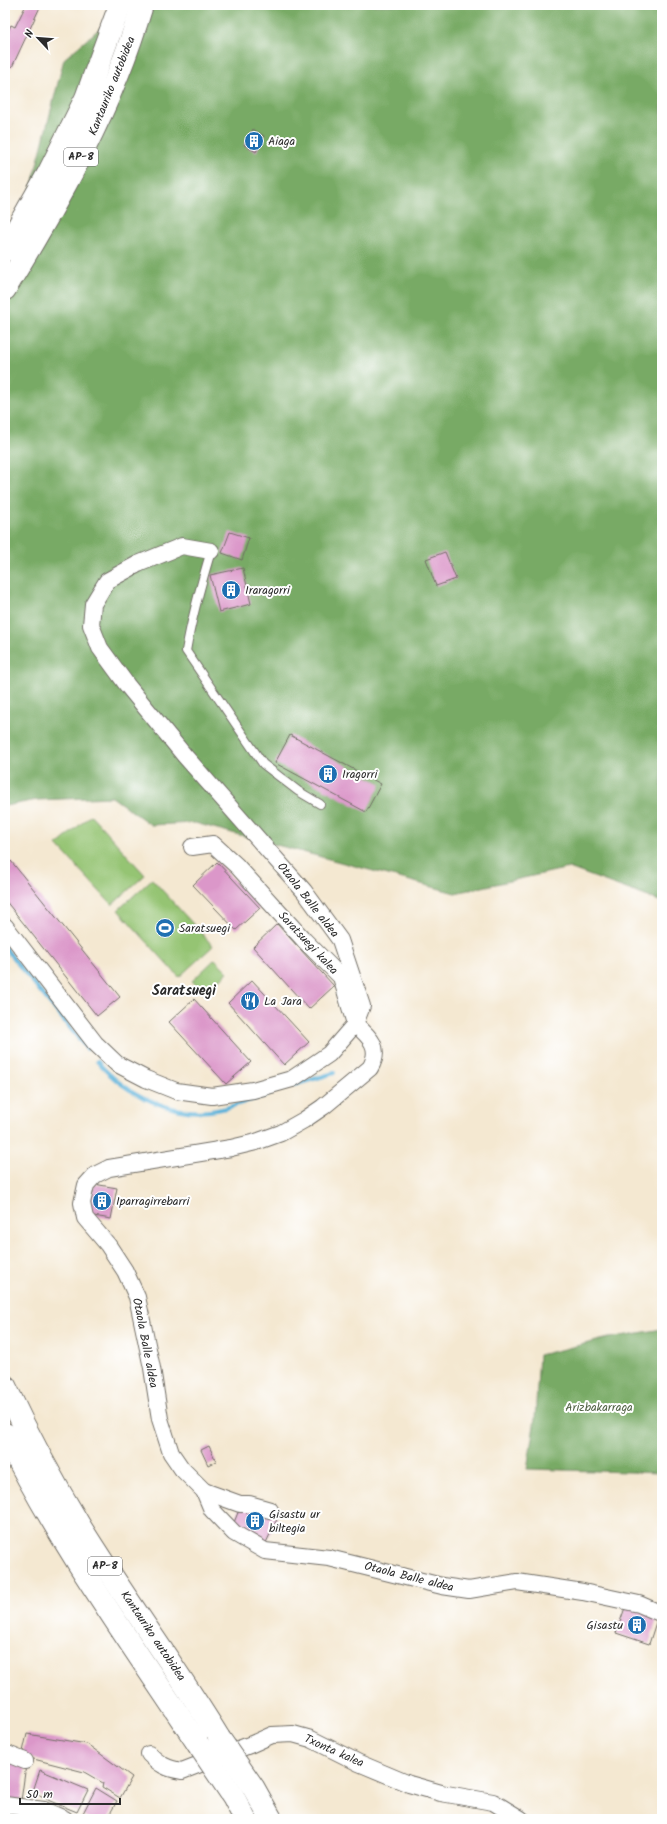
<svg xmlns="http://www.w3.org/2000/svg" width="667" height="1824" font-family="Kalam,sans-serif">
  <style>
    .green { fill: #95c473; stroke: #60784f }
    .forest { fill: #78aa65; stroke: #526a48 }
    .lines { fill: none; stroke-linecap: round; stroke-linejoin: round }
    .stream { stroke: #5db3da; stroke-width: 4 }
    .building { fill: #db97c9 }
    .service-casing { stroke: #716d65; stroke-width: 10 }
    .minor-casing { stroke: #716d65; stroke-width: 18 }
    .motorway-casing { stroke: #716d65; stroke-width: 24 }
    .service { stroke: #fff; stroke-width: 8 }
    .minor { stroke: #fff; stroke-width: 16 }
    .motorway { stroke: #fff; stroke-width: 22 }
    .motorway-bridge-casing { stroke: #716d65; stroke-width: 24; stroke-linecap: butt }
    .motorway-bridge { stroke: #fff; stroke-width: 22 }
    .labels { text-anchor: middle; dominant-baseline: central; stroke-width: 4; stroke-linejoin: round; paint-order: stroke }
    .shield { fill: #fff; stroke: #6b6b6b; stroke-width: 1 }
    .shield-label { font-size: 11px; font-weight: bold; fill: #2b2b2b }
    .street-label { font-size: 12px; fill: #2b2b2b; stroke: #fff }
    .poi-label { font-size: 12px; fill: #2b2b2b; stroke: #fff; text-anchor: start }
    .park-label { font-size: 12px; fill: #506144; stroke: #fff }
    .quarter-label { font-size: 14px; font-weight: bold; fill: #2b2b2b; stroke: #fff }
  </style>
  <rect width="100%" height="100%" fill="#fff"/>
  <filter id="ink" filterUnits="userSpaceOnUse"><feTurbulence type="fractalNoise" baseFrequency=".025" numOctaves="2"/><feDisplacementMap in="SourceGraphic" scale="8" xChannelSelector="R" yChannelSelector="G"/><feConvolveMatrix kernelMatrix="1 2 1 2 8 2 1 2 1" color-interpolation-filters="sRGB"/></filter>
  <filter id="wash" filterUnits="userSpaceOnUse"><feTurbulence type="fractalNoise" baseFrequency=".012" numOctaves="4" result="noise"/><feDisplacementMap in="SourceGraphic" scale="16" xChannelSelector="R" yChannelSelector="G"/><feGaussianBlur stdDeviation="0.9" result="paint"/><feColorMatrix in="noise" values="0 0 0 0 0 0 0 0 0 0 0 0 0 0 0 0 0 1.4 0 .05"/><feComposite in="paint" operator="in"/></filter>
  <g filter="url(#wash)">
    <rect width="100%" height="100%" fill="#f4e8d1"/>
    <g class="green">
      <polygon points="91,815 145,875 112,905 57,845"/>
      <polygon points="152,879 213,946 179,977 118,910"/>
      <polygon points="215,959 228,972 205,994 192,981"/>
    </g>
    <g class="forest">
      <polygon points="127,5 662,5 662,902 569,868 455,893 195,823 151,825 112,797 37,800 5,806 5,291 64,59"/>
      <polygon points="662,1329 662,1473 527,1469 535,1419 539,1355 609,1338"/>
    </g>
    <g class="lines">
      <g class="stream">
        <polyline points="5,948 87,1049"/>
        <path d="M 97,1061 C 125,1095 177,1120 222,1109 C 238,1105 253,1099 269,1094"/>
        <polyline points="294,1085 334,1073"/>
      </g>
    </g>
    <g id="blocks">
      <g class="building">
        <polygon points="26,5 41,5 12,67 5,64 5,37 11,25 15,27"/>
        <polygon points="253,129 264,136 256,152 244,145"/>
        <polygon points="230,532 249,538 242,560 222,553"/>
        <polygon points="445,552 456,579 436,586 426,559"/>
        <polygon points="243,568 251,604 219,612 210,575"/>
        <polygon points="290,735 381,784 366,812 275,763"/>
        <polygon points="11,861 120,997 97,1016 5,900 5,866"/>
        <polygon points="217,862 260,908 236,930 193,885"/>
        <polygon points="277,924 334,986 309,1009 253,947"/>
        <polygon points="252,980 309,1042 284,1065 228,1003"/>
        <polygon points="194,999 251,1062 226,1084 169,1022"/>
        <polygon points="94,1184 117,1188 111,1219 88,1215"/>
        <polygon points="209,1446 216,1461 208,1465 201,1450"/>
        <polygon points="241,1505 278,1517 265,1545 233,1525"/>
        <polygon points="626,1605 658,1616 649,1644 616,1633"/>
        <polygon points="27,1734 87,1744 132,1777 120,1798 102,1787 103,1783 84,1772 22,1756"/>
        <polygon points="5,1761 26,1765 21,1801 5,1799"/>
        <polygon points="40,1770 88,1790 77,1812 50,1801 33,1791"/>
        <polygon points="96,1788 117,1801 107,1819 90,1819 82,1815"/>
      </g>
    </g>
  </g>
  <g filter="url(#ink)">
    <use href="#blocks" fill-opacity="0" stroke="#716d65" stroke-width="1"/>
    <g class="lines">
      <defs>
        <path id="service" d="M 211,551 C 201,584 192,616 186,651 L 263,764 L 298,791 L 320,804"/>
        <g id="minor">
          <polyline points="192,847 213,844 237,866 304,940 341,977 355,1024"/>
          <polyline points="5,926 95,1043 117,1064 146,1079 176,1091 212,1096 253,1090 292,1079 329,1054 355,1024 362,1006 340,940 304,891 184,755 127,685 100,648 91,625 93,604 107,581 138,564 182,546 211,551"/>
          <path d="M 355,1024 C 370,1037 382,1048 370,1068 L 323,1107 L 304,1120 L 281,1133 L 256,1142 L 231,1148 L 109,1168 L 95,1175 L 86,1185 L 82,1203 L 85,1218 L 108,1245 L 125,1271 L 137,1297 L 152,1368 L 160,1419 L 171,1453 L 182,1469 L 204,1491 L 212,1510 L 234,1533 L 265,1551 L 329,1558 L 442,1586 L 469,1590 L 517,1582 L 583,1592 L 639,1604 L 662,1614"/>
          <polyline points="204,1491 240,1504 249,1504 270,1510"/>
          <polyline points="5,1753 25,1761"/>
          <path d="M 149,1754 C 159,1764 167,1769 182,1771 L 252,1744 L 272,1735 L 293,1734 L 311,1739 L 359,1763 L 409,1784 L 441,1793 L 493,1802 L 521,1819"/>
          <polyline points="5,1805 44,1810 65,1819"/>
        </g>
        <g id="motorway">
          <polyline points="5,250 48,174 86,98 120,5"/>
          <path d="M 5,289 C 60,198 112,108 142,5"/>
          <path d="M 5,1386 C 28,1435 53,1482 81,1528 C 125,1599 175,1666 219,1738"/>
          <path d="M 5,1434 C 59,1543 131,1643 198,1744"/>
        </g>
      </defs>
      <use href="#service" class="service-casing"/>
      <use href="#minor" class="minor-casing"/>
      <use href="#motorway" class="motorway-casing"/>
      <use href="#service" class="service"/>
      <use href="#minor" class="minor"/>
      <use href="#motorway" class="motorway"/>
      <defs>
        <g id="motorway-bridge">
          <polyline points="219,1738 253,1787 271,1819"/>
          <polyline points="198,1744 233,1796 245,1819"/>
        </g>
      </defs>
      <use href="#motorway-bridge" class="motorway-bridge-casing"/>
      <use href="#motorway-bridge" class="motorway-bridge"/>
    </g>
  </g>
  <defs>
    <symbol id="building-disc" viewBox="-11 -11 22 22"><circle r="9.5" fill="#1f6fb2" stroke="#fff"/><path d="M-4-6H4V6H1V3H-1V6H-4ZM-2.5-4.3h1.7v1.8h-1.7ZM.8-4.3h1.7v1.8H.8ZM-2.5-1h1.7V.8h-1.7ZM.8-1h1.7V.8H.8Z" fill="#fff"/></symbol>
    <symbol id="stadium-disc" viewBox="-11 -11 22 22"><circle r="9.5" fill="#1f6fb2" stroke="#fff"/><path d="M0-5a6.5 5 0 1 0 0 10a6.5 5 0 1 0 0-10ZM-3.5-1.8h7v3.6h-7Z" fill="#fff"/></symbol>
    <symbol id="restaurant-disc" viewBox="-11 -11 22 22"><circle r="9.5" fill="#1f6fb2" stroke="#fff"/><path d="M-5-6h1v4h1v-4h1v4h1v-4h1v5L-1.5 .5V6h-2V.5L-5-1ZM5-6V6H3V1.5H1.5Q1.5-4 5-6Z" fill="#fff"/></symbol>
  </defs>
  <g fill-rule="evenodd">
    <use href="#building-disc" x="243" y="130" width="22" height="22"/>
    <use href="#building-disc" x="220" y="579" width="22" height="22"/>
    <use href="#building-disc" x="317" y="763" width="22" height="22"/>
    <use href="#stadium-disc" x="154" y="917" width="22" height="22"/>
    <use href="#restaurant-disc" x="239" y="990" width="22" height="22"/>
    <use href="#building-disc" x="91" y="1190" width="22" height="22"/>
    <use href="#building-disc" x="244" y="1510" width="22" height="22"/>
    <use href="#building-disc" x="626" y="1614" width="22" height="22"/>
  </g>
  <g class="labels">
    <g class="shield">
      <rect x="64" y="148" width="34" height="18" rx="3"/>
      <rect x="88" y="1557" width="34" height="18" rx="3"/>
    </g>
    <g class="shield-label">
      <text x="81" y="157">AP-8</text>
      <text x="105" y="1566">AP-8</text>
    </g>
    <g class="street-label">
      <text transform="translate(112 86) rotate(-68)">Kantauriko autobidea</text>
      <text transform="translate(308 900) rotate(52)">Otaola Balle aldea</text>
      <text transform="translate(308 943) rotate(47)">Saratsuegi kalea</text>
      <text transform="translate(145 1343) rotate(79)">Otaola Balle aldea</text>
      <text transform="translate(409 1577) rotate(14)">Otaola Balle aldea</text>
      <text transform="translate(153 1636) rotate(56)">Kantauriko autobidea</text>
      <text transform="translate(334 1751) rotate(24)">Txonta kalea</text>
    </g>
    <g class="poi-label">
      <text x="268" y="141">Aiaga</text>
      <text x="245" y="590">Iraragorri</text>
      <text x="342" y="774">Iragorri</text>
      <text x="179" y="928">Saratsuegi</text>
      <text x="264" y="1001">La Jara</text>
      <text x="116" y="1201">Iparragirrebarri</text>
      <text x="269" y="1514">Gisastu ur<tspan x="269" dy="14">biltegia</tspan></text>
      <text x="623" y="1625" text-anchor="end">Gisastu</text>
    </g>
    <g class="park-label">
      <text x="599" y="1407">Arizbakarraga</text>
    </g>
    <g class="quarter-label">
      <text x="184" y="991">Saratsuegi</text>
    </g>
  </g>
  <rect width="667" height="1824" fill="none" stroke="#fff" stroke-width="20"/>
  <g transform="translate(38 38) rotate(296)" stroke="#ffffff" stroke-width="3" paint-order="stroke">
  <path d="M0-3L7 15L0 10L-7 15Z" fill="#2b2b2b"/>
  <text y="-6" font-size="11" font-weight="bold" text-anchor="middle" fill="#2b2b2b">N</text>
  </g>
  <path d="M20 1798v6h100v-6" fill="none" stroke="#2b2b2b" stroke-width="2"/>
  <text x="26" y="1798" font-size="12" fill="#2b2b2b" stroke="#ffffff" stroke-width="3" paint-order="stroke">50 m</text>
</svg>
